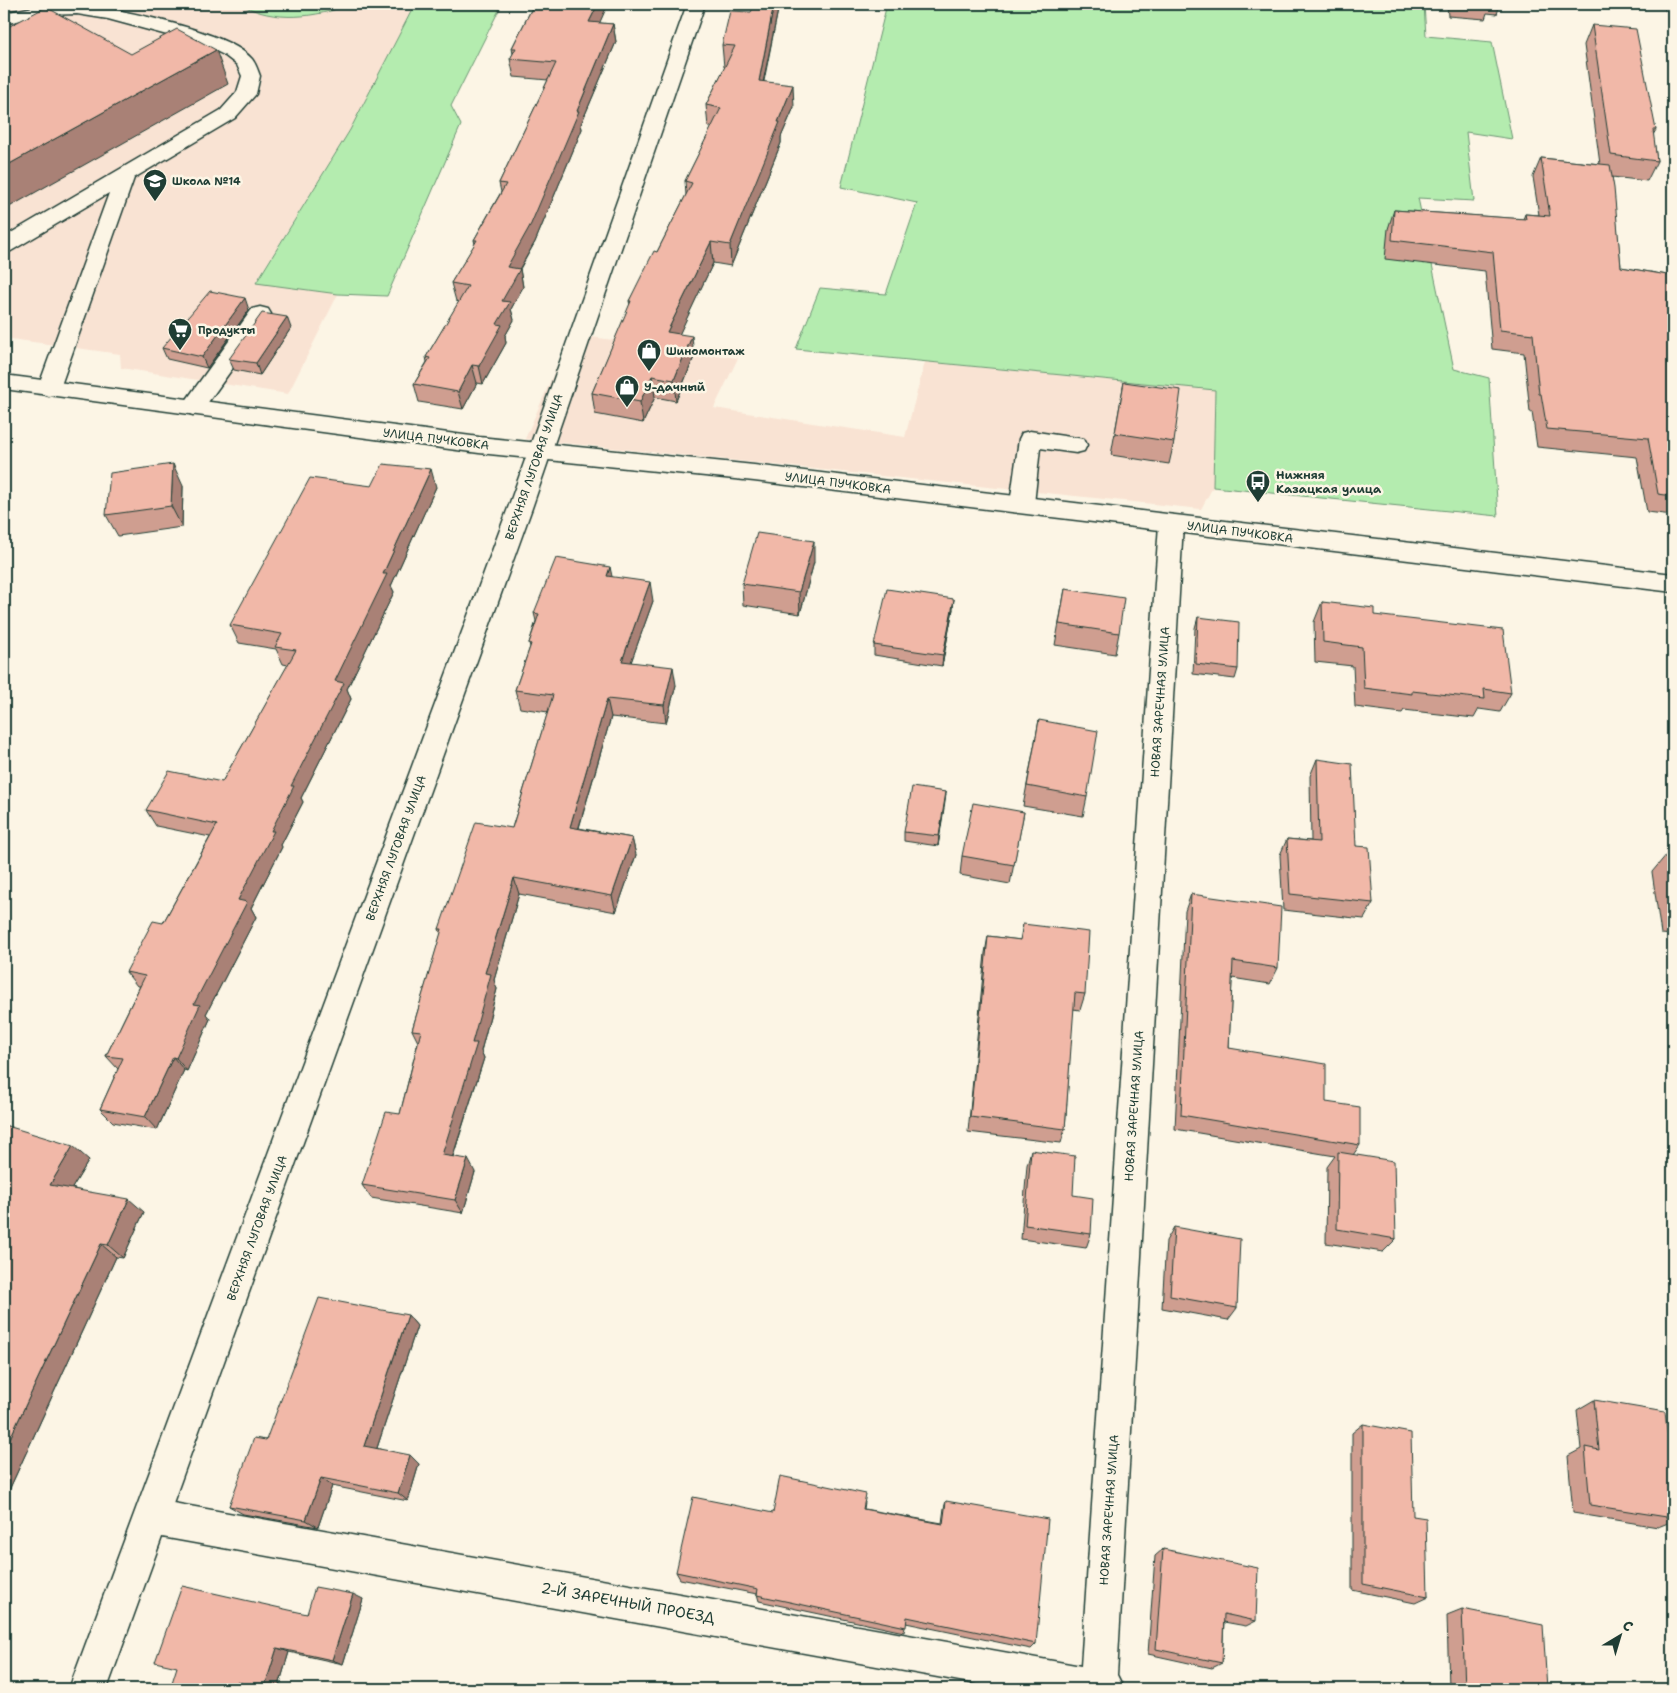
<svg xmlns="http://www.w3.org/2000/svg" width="1677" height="1693" font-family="'Shantell Sans',sans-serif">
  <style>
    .built { fill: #f9e3d3 }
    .green { fill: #b4ecaf; stroke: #6a9472 }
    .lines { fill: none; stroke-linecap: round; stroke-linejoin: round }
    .minor-casing { stroke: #1f3d34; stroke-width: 3 }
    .major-casing { stroke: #1f3d34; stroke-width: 3 }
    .minor { fill: #fcf5e5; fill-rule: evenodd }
    .major { fill: #fcf5e5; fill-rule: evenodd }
    .wall { fill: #cf9e90; stroke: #1f3d34 }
    .shaded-wall { fill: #a98176; stroke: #1f3d34 }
    .building { fill: #f1b8a8; stroke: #1f3d34 }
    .labels { text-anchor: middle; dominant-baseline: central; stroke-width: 5; stroke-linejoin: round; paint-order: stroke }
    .far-poi-label { font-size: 11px; font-weight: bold; fill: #1f3d34; stroke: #fcf5e5; text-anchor: start }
    .poi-label { font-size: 12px; font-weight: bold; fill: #1f3d34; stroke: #fcf5e5; text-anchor: start }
    .street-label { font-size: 12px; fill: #1f3d34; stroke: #fcf5e5 }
    .near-street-label { font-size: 15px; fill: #1f3d34; stroke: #fcf5e5 }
  </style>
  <rect width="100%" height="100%" fill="#fcf5e5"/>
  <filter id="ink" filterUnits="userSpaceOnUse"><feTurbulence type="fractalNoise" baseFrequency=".02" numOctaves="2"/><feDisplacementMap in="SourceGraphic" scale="10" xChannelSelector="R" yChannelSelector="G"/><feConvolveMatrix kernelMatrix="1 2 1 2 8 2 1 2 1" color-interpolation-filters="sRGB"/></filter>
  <g filter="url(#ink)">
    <g class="built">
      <polygon points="4,4 415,4 350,130 256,282 338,294 288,394 121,368 120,354 4,338"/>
      <polygon points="571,334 738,358 714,408 905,437 925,362 1215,390 1213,487 1201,509 525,439"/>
    </g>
    <g class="green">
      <path d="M 240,4 L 351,4 C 316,18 274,23 240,4 Z"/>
      <polygon points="415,4 502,4 451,106 461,125 387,296 338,294 256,283 350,130"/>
      <polygon points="887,4 1424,4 1426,36 1492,42 1512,139 1466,132 1474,201 1418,198 1454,369 1489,378 1498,516 1213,487 1215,390 796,349 820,288 886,294 917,203 841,187"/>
    </g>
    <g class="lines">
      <defs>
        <g id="minor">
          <path d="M 48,4 L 83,4 L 98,6 C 135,14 229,32 252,59 C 256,64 258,71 260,76 L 256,94 L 235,118 L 134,178 L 60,388 L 57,393 L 49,396 L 41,393 L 38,388 L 109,193 L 11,251 L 4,252 L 4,237 L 221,110 L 237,92 L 242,76 L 237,65 L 224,55 L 204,45 L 108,19 L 77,14 L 43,15 L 4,24 L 4,13 Z"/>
          <polygon points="687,4 705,4 532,508 173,1503 1081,1666 1159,524 1163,518 1171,515 1179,518 1183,524 1117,1675 1124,1689 1004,1689 162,1537 107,1689 69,1689 508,508"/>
          <polygon points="260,307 268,309 271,314 268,319 201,412 193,415 185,412 182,407 185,402 252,309"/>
          <polygon points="1030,431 1084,439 1087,445 1084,451 1076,453 1040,448 1034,504 1030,510 1022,512 1014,510 1010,504 1019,439 1022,433"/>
        </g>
        <g id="major">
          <polygon points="1664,4 1673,4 1673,12 1667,11"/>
          <polygon points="4,375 479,437 754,465 1673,574 1673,592 754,481 479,453 4,389"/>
        </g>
      </defs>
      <use href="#minor" class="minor-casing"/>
      <use href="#major" class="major-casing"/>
      <use href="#minor" class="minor"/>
      <use href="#major" class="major"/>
    </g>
    <g class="wall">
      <polygon points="534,4 608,4 599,23 613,24 616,42 581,124 582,129 535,242 520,269 523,287 511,309 514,320 505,336 506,343 483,384 477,383 463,409 419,402 414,384 427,362 426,357 459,302 456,301 451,283 475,244 474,240 501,192 499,183 548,80 514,77 510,59 513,54 512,48"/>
      <polygon points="1447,4 1500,4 1497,14 1487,13 1485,19 1448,16"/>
      <polygon points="778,10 764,81 794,107 781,137 781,143 731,266 713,263 679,334 694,357 676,401 655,397 643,423 595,414 592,393 630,305 629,301 657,252 686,195 685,181 712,127 708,127 706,105 725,67 724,67 722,45 751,12"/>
      <polygon points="1592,25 1656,130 1653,135 1657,161 1647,181 1612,177 1621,267 1673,276 1673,515 1647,512 1637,457 1537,447 1532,412 1530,412 1524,353 1492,349 1485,271 1385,259 1388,229 1394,210 1523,219 1525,214 1539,215 1533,177 1541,158 1600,164 1584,45"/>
      <polygon points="249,310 207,368 167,359 162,348"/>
      <polygon points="291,328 260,375 234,370 229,359"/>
      <polygon points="1124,382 1174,442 1169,464 1111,455"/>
      <polygon points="183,486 182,527 118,536 106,515"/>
      <polygon points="372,486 436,487 391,586 394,592 347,689 351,699 301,798 303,802 281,845 282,847 251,908 256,917 206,1014 210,1019 187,1071 184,1070 157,1130 113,1122 100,1109 118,1069 106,1056 140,986 137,986 126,972 163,923 210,837 156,826 146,810 222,782 288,665 283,664 276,649 239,643 230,625"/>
      <polygon points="814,562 800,614 743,605 742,584"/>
      <polygon points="612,577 653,601 631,662 676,685 666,723 611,717 579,828 632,838 636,855 616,912 519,894 494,980 497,989 481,1051 484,1058 453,1157 475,1172 463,1213 371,1198 362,1185 400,1114 418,1042 412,1030 441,934 439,929 512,828 548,712 520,708 515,690 530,647 529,643 536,621 534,613"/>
      <polygon points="1065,589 1119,633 1115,654 1055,645"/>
      <polygon points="1322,602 1374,615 1511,693 1500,712 1479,709 1474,718 1404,710 1402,713 1355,707 1353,666 1315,662 1314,622"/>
      <polygon points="953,609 942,666 874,655 874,645"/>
      <polygon points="1198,617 1238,669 1235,679 1193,674 1195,628"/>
      <polygon points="1039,720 1087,797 1083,816 1023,806"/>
      <polygon points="1317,759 1356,846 1373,903 1364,919 1283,910 1280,855 1287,839 1311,841 1310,776"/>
      <polygon points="946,792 938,846 904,841 904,832"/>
      <polygon points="1024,812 1010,884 960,875 962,856"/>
      <polygon points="1667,854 1673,854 1673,935 1661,934 1652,872"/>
      <polygon points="1191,894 1278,968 1270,984 1232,978 1229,1048 1326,1102 1360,1145 1353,1155 1396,1239 1383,1252 1326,1243 1327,1167 1335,1156 1175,1129 1185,911"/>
      <polygon points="1023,924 1085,994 1080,1010 1073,1009 1065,1129 1061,1143 968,1132 985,953 988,936 1020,940"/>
      <polygon points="4,1125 89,1160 72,1188 144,1212 123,1258 116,1257 4,1501"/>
      <polygon points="1031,1150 1073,1195 1091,1234 1086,1248 1021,1239 1027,1165"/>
      <polygon points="1174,1227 1237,1308 1228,1320 1162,1308 1166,1241"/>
      <polygon points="408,1315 417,1326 377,1448 419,1464 408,1501 332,1486 318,1527 243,1514 229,1506 266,1440"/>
      <polygon points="1594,1400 1673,1482 1673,1521 1658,1527 1573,1513 1568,1456 1581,1449 1577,1410"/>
      <polygon points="1363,1424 1413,1516 1428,1597 1415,1603 1352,1590 1352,1433"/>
      <polygon points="946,1501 1036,1644 1031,1649 906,1623 904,1632 759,1601 757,1594 680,1579 676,1572 773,1513 865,1502 864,1509 942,1523 944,1508"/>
      <polygon points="1163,1549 1256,1621 1246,1626 1224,1622 1222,1663 1212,1668 1148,1654 1155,1556"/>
      <polygon points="363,1599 343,1664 289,1652 278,1689 265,1689 250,1686 307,1614"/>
      <polygon points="1462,1609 1547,1689 1449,1689 1447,1615"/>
    </g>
    <g class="shaded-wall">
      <polygon points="598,4 608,4 592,40 589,22"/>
      <polygon points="774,4 778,4 778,10 759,102 759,81"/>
      <polygon points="613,24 616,42 581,124 582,129 535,242 517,273 520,269 523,287 511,309 514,320 505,336 506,343 483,384 479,366 497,324 507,267 577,111"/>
      <polygon points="216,50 228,84 4,210 4,167"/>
      <polygon points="793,85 794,107 781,137 781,143 731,266 730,245 778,122"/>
      <polygon points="711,242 713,263 670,354 667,332"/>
      <polygon points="245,298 249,310 207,368 202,357"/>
      <polygon points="287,317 291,328 260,375 256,363"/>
      <polygon points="692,336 694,357 676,401 674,380"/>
      <polygon points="472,365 477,383 463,409 458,392"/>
      <polygon points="652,376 655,397 643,423 640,402"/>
      <polygon points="173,464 183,486 182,527 171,506"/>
      <polygon points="431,469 436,487 391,586 394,592 347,689 351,699 301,798 303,802 281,845 282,847 251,908 256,917 206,1014 210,1019 187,1071 176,1058 194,1004 238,900 271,831 335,681 383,574"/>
      <polygon points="814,541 814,562 800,614 799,592"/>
      <polygon points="610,567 614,586 607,576"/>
      <polygon points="650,582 653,601 625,679 622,661"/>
      <polygon points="954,599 953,609 942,666 943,655"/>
      <polygon points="673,667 676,685 666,723 664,705"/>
      <polygon points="607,699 611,717 574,844 570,827"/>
      <polygon points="946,792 945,802 938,846 939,836"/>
      <polygon points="632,838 636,855 616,912 612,896"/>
      <polygon points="514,878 519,894 494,980 497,989 481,1051 484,1058 449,1168 442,1155 472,1043 485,973"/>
      <polygon points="173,1057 184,1070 157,1130 145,1117"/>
      <polygon points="73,1146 89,1160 66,1198 50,1185"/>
      <polygon points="468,1159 475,1172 463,1213 455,1200"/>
      <polygon points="129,1199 144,1212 123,1258 108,1245"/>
      <polygon points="101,1244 116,1257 4,1501 4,1451"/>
      <polygon points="408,1315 417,1326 375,1454 364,1446"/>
      <polygon points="410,1455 419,1464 408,1501 398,1493"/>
      <polygon points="321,1478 332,1486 318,1527 306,1520"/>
      <polygon points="353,1594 363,1599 343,1664 332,1660"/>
      <polygon points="277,1648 289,1652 278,1689 264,1689"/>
      <polygon points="237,1682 250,1686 249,1689 235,1689"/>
    </g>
    <g class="building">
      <polygon points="534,4 598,4 589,22 613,24 577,111 579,111 531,224 507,267 520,269 502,301 510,302 497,324 502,325 479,366 472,365 458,392 414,384 430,358 426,357 468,286 451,283 477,240 474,240 506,184 499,183 556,63 510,59 516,48 512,48"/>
      <polygon points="755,4 774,4 759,81 793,85 778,122 780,122 730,245 711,242 667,332 692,336 674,380 652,376 640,402 592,393 631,301 629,301 654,251 657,252 692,183 685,181 721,108 706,105 735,46 722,45 730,11 751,12"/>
      <polygon points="46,7 131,54 177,29 216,50 4,167 4,29"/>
      <polygon points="1592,25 1636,29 1656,130 1653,130 1657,161 1611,155"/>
      <polygon points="1541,158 1610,165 1614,188 1621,267 1673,276 1673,496 1658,494 1648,438 1547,429 1541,394 1539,394 1533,334 1500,330 1493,252 1392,240 1394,210 1526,219 1525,214 1550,216"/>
      <polygon points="210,291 245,298 202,357 162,348"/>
      <polygon points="262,313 287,317 256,363 229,359"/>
      <polygon points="1124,382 1181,390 1174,442 1115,433"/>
      <polygon points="173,464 171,506 106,515 110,473"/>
      <polygon points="383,464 431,469 383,574 387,574 335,681 344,683 291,786 294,786 271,831 274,831 238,900 247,902 194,1004 200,1005 176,1058 173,1057 145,1117 100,1109 123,1058 106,1056 145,976 126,972 153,921 163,923 217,825 146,810 169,771 222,782 296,650 275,647 282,634 230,625 310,478 372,486"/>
      <polygon points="757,533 814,541 799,592 742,584"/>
      <polygon points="556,558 610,567 607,576 650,582 622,661 673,667 664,705 607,699 570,827 632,838 612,896 514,878 485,973 491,974 472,1043 477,1043 442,1155 468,1159 455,1200 362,1185 386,1112 400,1114 421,1031 412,1030 442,929 439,929 476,822 512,828 553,695 515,690 531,644 529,643 539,614 534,613"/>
      <polygon points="887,589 954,599 943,655 874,645"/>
      <polygon points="1065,589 1124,598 1119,633 1059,624"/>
      <polygon points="1322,602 1374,608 1374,615 1503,630 1511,693 1484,689 1485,699 1412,691 1412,694 1364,688 1362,647 1323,642"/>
      <polygon points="1198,617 1239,622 1238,669 1196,664"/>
      <polygon points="1039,720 1098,731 1087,797 1027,786"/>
      <polygon points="1317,759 1352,764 1356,846 1369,847 1373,903 1290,894 1287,839 1319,842"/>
      <polygon points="912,787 946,792 939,836 904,832"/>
      <polygon points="973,803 1024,812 1014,865 962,856"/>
      <polygon points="1667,854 1673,854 1673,892"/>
      <polygon points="1191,894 1281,907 1278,968 1233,961 1229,1048 1326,1064 1326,1102 1360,1107 1360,1145 1181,1115"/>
      <polygon points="1023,924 1089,932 1085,994 1075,993 1065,1129 970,1117 988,936 1021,940"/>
      <polygon points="4,1125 73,1146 50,1185 129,1199 108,1245 101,1244 4,1451"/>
      <polygon points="1031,1150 1075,1156 1073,1195 1093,1198 1091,1234 1025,1225"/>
      <polygon points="1338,1152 1394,1161 1396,1239 1337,1229"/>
      <polygon points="1174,1227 1240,1239 1237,1308 1170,1296"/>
      <polygon points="319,1298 408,1315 364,1446 410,1455 398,1493 321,1478 306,1520 229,1506 254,1438 266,1440"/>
      <polygon points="1594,1400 1665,1412 1673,1482 1673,1518 1590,1505 1585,1447 1599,1450"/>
      <polygon points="1363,1424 1411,1433 1413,1516 1426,1518 1428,1597 1363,1584"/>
      <polygon points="780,1476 866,1494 863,1509 943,1524 946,1501 1048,1519 1036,1644 907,1617 906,1627 757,1595 758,1589 676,1572 693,1497 773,1513"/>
      <polygon points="1163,1549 1258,1568 1256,1621 1224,1614 1222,1663 1156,1649"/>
      <polygon points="182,1586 307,1614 315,1587 353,1594 332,1660 277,1648 264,1689 237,1682 235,1689 170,1689 177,1667 155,1662"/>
      <polygon points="1462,1609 1543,1625 1547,1689 1465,1689"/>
    </g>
  </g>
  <defs>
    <symbol id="school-pin" viewBox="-11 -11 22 30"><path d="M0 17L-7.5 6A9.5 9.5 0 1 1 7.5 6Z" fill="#1f3d34" stroke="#fcf5e5"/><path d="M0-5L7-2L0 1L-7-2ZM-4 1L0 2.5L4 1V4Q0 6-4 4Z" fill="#fff"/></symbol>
    <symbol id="supermarket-pin" viewBox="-11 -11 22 30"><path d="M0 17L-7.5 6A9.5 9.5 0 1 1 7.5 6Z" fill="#1f3d34" stroke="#fcf5e5"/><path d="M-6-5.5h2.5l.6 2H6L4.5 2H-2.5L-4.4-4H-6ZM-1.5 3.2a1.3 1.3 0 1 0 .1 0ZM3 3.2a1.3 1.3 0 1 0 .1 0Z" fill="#fff"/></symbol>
    <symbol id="shop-pin" viewBox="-11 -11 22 30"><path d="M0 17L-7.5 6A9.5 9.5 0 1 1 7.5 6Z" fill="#1f3d34" stroke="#fcf5e5"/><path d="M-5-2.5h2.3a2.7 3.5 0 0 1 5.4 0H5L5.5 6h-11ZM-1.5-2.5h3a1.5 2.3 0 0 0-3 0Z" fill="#fff"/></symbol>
    <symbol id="bus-pin" viewBox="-11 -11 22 30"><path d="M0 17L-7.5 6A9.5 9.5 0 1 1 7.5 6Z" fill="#1f3d34" stroke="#fcf5e5"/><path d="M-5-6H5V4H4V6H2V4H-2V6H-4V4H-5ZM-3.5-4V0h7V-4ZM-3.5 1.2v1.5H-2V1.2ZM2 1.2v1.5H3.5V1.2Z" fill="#fff"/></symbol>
  </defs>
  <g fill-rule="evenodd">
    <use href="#school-pin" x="141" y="167" width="28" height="38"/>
    <use href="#supermarket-pin" x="166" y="316" width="28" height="38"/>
    <use href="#shop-pin" x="635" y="337" width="28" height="38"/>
    <use href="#shop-pin" x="613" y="373" width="28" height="38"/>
    <use href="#bus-pin" x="1244" y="468" width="28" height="38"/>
  </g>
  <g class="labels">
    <g class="far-poi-label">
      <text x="172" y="181">Школа №14</text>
      <text x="198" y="330">Продукты</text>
      <text x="666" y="351">Шиномонтаж</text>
    </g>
    <g class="poi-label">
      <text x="644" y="387">У-дачный</text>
      <text x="1276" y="475">Нижняя<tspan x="1276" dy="14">Казацкая улица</tspan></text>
    </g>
    <g class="street-label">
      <text transform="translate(436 439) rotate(7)">УЛИЦА ПУЧКОВКА</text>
      <text transform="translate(534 467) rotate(-71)">ВЕРХНЯЯ ЛУГОВАЯ УЛИЦА</text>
      <text transform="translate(838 483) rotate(7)">УЛИЦА ПУЧКОВКА</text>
      <text transform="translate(1240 532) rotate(7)">УЛИЦА ПУЧКОВКА</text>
      <text transform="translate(1160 702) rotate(-86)">НОВАЯ ЗАРЕЧНАЯ УЛИЦА</text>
      <text transform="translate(396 848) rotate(-70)">ВЕРХНЯЯ ЛУГОВАЯ УЛИЦА</text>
      <text transform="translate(1134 1106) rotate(-86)">НОВАЯ ЗАРЕЧНАЯ УЛИЦА</text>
      <text transform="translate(257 1228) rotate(-70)">ВЕРХНЯЯ ЛУГОВАЯ УЛИЦА</text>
      <text transform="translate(1109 1510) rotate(-86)">НОВАЯ ЗАРЕЧНАЯ УЛИЦА</text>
    </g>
    <g class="near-street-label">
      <text transform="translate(628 1603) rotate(10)">2-Й ЗАРЕЧНЫЙ ПРОЕЗД</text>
    </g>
  </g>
  <rect width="1677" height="1693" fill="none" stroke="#fcf5e5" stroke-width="20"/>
  <rect x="10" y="10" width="1657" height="1673" fill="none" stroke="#1f3d34" stroke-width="2" filter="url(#ink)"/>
  <g transform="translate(1620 1636) rotate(38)" stroke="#fcf5e5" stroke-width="4" paint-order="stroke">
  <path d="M0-4L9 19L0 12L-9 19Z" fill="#1f3d34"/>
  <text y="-8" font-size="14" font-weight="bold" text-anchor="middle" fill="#1f3d34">С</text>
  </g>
</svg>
